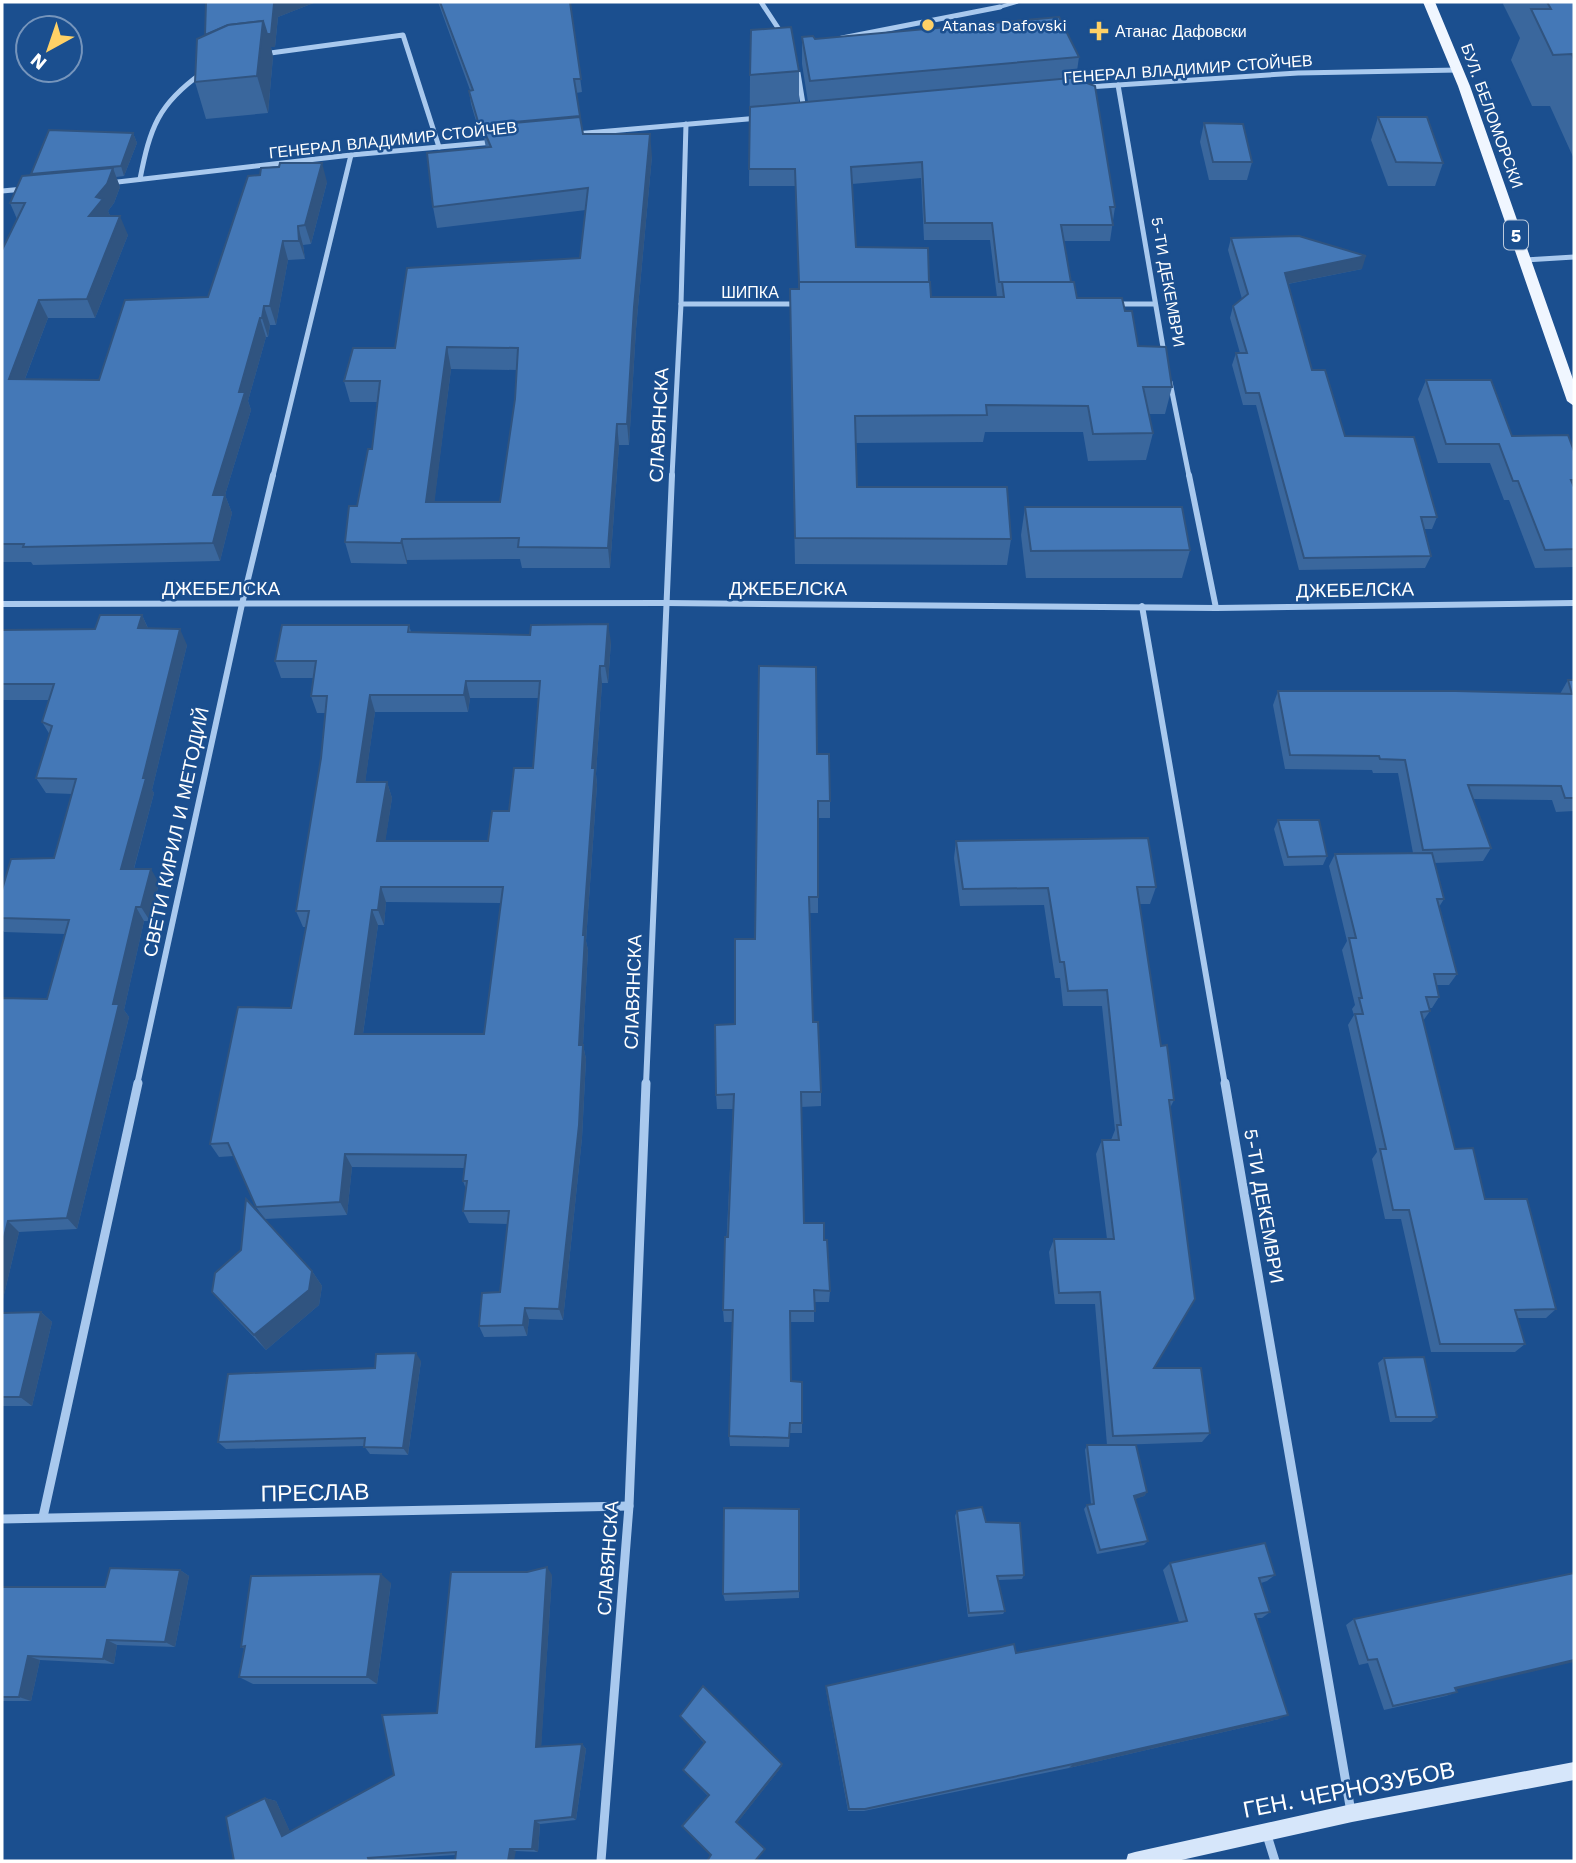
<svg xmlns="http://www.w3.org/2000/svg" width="1576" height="1863" font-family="'Work Sans',sans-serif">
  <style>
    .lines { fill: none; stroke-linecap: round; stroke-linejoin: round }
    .lane { stroke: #a9c9ee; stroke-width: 3.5 }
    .street-far2 { stroke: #a9c9ee; stroke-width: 5 }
    .street-far1 { stroke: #a9c9ee; stroke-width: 6 }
    .street { stroke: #a9c9ee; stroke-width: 9 }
    .secondary { fill: #d6e6fa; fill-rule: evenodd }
    .primary { fill: #f0f6ff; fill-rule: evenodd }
    .wall { fill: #3a679d; fill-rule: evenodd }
    .shaded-wall { fill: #305480 }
    .building { fill: #4478b7; stroke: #305480; stroke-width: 2; fill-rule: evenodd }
    .poi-dot { fill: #ffd166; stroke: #1b4f8f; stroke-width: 2.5 }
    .labels { text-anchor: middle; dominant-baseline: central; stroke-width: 5; stroke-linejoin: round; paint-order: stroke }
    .far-poi-label { font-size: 16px; fill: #fff; stroke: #1b4f8f; text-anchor: start }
    .far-street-label { font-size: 16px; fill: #fff; stroke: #1b4f8f }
    .shield { fill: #1b4f8f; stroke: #bbcadd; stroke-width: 2 }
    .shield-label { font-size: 18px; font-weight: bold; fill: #fff }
    .street-label { font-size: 19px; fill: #fff; stroke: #1b4f8f }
    .near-street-label { font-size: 23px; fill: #fff; stroke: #1b4f8f }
  </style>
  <rect width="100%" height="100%" fill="#1b4f8f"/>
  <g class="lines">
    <polyline class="lane" points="1000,7 1017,2"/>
    <g class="street-far2">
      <polyline points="761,2 782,34"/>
      <polyline points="842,38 1000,7"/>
      <polyline points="263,54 403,35 439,147"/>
      <polyline points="798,73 804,110"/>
      <polyline points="1118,85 1164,353"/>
      <polyline points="1088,87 1298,73 1458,70"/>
      <polyline points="575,134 759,118"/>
      <path d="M 140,179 C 150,128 158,104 202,73"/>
      <polyline points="109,183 351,155 494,142"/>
      <polyline points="2,191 24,189"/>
      <polyline points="1525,260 1574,257"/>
      <polyline points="681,304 797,304"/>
      <polyline points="1117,304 1155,304"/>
      <polyline points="1170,382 1189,476"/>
      <polyline points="273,476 351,155"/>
      <polyline points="672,476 681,304 686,124"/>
    </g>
    <g class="street-far1">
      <polyline points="1189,475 1216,608"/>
      <polyline points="2,604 665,603 1216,608 1574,603"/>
      <polyline points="1142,606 1225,1085"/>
      <polyline points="137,1085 242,604 273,475"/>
      <polyline points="646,1085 672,475"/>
    </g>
    <g class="street">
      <polyline points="1225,1083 1351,1812"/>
      <polyline points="43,1517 138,1083"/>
      <polyline points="2,1519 629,1506"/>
      <polyline points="1266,1832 1275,1861"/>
      <polyline points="601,1861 629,1506 646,1083"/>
    </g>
    <polygon class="secondary" points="1574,1762 1574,1780 1352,1822 1177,1861 1126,1861 1128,1854 1135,1852 1352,1804"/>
    <polygon class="primary" points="1423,2 1435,2 1470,86 1574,382 1574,406 1567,401 1458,86"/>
  </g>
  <g class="wall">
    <polygon points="206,2 316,2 278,17 275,47 271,47 273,57 268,113 206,119 195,82 205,35"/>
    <path d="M 438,2 L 570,2 L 582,92 L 576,93 L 583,134 L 652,156 L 636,329 L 629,445 L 619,445 L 610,568 L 522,568 L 520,559 L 407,560 L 407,564 L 351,563 L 345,542 L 357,506 L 372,449 L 377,402 L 350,402 L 344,381 L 395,348 L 580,258 L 586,210 L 437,228 L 433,207 L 486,148 L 484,138 L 481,138 L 471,104 L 469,91 L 470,90 ZM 451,369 L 517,370 L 515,399 L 500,502 L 434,502 Z"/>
    <polygon points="1504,2 1574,2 1574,159 1550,106 1532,106 1511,60 1520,38 1503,4"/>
    <path d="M 802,37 L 815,39 L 1079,57 L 1076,78 L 1115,207 L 1110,241 L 1064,241 L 1071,282 L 1077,298 L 1125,311 L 1138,346 L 1172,387 L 1165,414 L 1149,414 L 1153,433 L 1146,460 L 1088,461 L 1083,432 L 985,432 L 983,442 L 856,443 L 857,487 L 1011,539 L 1007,565 L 795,564 L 790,316 L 799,289 L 795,186 L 749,186 L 750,75 L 799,71 L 799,103 L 808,102 L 802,64 ZM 921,178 L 924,240 L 990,240 L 997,297 L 931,297 L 929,282 L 856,247 L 852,184 Z"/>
    <polygon points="1378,117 1443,163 1435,186 1388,186 1371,140"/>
    <polygon points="1204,123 1252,162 1247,180 1209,180 1200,142"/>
    <polygon points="133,133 137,143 124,176 116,177 120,187 114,203 108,211 110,216 128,235 95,318 48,318 25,379 99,380 208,297 327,182 311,244 303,245 305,259 288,260 276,325 270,325 268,337 266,337 248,401 251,410 225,495 232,513 220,561 33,565 31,562 2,562 2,250 17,219 10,203 31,175 31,174"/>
    <polygon points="1231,238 1362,269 1288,284 1312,370 1345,436 1437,517 1432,529 1424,529 1431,556 1425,568 1299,570 1256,405 1243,405 1232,365 1236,353 1240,353 1230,318 1233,306 1242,299 1228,250"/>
    <polygon points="1426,380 1512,436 1574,451 1574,567 1535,568 1509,500 1504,500 1490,463 1438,463 1418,399"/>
    <polygon points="1025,507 1190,550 1182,578 1026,578 1021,535"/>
    <polygon points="142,615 148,628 187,645 152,790 154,793 134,869 159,883 150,921 144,921 124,1010 129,1017 77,1229 19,1232 2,1303 2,998 47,999 65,934 4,932 2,929 2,890 54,858 72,794 46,793 36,778 50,735 42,722 49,700 2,700 2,630 95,629"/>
    <path d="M 409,625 L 411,632 L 611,642 L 608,683 L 602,683 L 596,774 L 597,785 L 586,941 L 588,950 L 583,1045 L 586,1059 L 582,1138 L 563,1320 L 529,1319 L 527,1336 L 484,1337 L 479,1326 L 500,1292 L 508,1224 L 469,1223 L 463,1211 L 466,1189 L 463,1181 L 465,1168 L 352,1167 L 347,1215 L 265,1219 L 256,1207 L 234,1156 L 219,1157 L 210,1144 L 291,1008 L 306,927 L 303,927 L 296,911 L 321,758 L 325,713 L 317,713 L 311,696 L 313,678 L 281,678 L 275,661 ZM 470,698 L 538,698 L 533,768 L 509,811 L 488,841 L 385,841 L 392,798 L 387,782 L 365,782 L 375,712 L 468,712 ZM 386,902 L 501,903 L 484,1034 L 363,1034 L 378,925 L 384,925 Z"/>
    <polygon points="1568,680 1574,680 1574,811 1556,812 1552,800 1473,799 1491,848 1483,861 1434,863 1444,899 1439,907 1457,974 1449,985 1436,985 1439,997 1432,1008 1429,1008 1430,1011 1423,1021 1455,1149 1485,1199 1556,1309 1546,1318 1517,1318 1525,1344 1515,1352 1431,1352 1401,1219 1385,1219 1372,1159 1377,1152 1348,1025 1354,1015 1352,1009 1355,1005 1342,950 1347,941 1329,866 1335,854 1413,853 1398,773 1373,773 1372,770 1285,769 1273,705 1278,691 1560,694"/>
    <polygon points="817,754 830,801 830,818 818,818 818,913 809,913 813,1022 821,1092 821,1106 801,1107 804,1223 824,1240 830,1291 829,1302 814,1302 814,1322 790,1322 791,1381 802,1423 802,1433 790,1433 789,1447 730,1446 729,1436 732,1322 724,1322 723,1310 733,1109 717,1109 716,1095 735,1024 755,939"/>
    <polygon points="1278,820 1327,856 1323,865 1284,866 1274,829"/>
    <polygon points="956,841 1156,887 1150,904 1139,904 1161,1046 1174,1100 1170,1108 1154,1368 1210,1433 1202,1442 1117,1445 1147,1492 1144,1496 1134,1499 1148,1541 1144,1545 1097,1554 1084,1509 1087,1505 1091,1504 1085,1450 1087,1445 1107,1445 1095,1304 1055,1304 1049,1252 1054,1239 1107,1239 1096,1154 1102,1140 1111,1140 1115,1130 1102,1006 1063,1006 1060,978 1055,978 1044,905 960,906 954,858"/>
    <polygon points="312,1271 322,1286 319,1305 266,1350 225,1307 212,1292"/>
    <polygon points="41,1312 52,1322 32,1406 2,1406 2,1313"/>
    <polygon points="1384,1358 1437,1417 1431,1422 1390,1422 1378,1363"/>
    <polygon points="421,1361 408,1455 370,1454 364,1446 226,1449 218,1442 375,1368"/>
    <polygon points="799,1509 799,1598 725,1601 723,1594"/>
    <polygon points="957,1511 986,1522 1024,1575 1022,1579 998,1580 1005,1611 1003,1614 968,1617 955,1516"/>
    <polygon points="1170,1563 1275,1575 1267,1581 1261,1583 1270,1612 1262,1618 1257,1618 1279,1719 1069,1768 864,1811 848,1811 826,1690 826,1686 1016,1653 1179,1622 1163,1570"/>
    <polygon points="180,1570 189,1576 175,1647 117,1645 114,1664 40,1660 31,1701 2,1701 2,1587 105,1587"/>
    <polygon points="552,1575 541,1746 582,1744 586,1749 576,1820 540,1824 538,1852 516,1851 455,1855 377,1860 377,1861 234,1861 265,1798 276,1801 290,1832 394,1775 437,1713"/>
    <polygon points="391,1583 377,1684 253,1684 239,1677 245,1649 241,1647"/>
    <polygon points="1354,1619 1456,1690 1457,1692 1446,1696 1384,1710 1368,1663 1359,1665 1346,1625"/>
    <polygon points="680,1716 782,1764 782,1766 737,1823 765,1850 711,1855 708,1796 683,1770 704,1743"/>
  </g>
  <g class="shaded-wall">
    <polygon points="279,2 316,2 278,17 275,47 271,47 273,57 268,113 257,76 263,21 274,4"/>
    <polygon points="133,133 137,143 124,176 121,166"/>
    <polygon points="650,134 652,156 636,329 629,445 627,424 634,307"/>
    <polygon points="322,163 327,182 311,244 305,225"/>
    <polygon points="113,168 120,187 114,203 108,211 111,218 89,216 96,197"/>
    <polygon points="120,216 128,235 95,318 87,299"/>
    <polygon points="298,226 303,245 305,259 299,241"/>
    <polygon points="283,241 288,260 276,325 270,306"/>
    <polygon points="1366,256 1362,269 1282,285 1285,273"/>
    <polygon points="39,300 48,318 18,397 9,379"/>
    <polygon points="264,306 270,325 268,337 262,318"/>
    <polygon points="260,318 266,337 248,401 251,410 225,495 232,513 220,561 213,543 213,495 239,392"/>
    <polygon points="447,347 451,369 432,522 426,502"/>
    <polygon points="617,424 619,445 610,568 608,548"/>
    <polygon points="402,539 407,560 407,564 401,543"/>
    <polygon points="142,615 149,631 138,628"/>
    <polygon points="608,624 611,642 608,683 605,666"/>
    <polygon points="180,629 187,645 152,790 154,793 130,883 121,869"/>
    <polygon points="600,666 602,683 596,774 597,785 586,941 588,950 583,1045 586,1059 582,1138 563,1320 559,1309 579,1045 583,935 592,768"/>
    <polygon points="466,681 470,698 468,712 464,695"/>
    <polygon points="370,695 375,712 363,798 357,782"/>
    <polygon points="387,782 392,798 383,857 377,841"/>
    <polygon points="151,869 159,883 150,921 141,907"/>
    <polygon points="381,887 386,902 384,925 378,910"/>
    <polygon points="136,907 144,921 124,1010 129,1017 77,1229 67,1218 113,1004"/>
    <polygon points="372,910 378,925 361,1048 355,1034"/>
    <polygon points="345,1154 352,1167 347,1215 340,1202"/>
    <polygon points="8,1221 19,1232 2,1303 2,1245"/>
    <polygon points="312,1271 322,1286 319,1305 266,1350 254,1335"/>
    <polygon points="525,1308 529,1319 527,1336 523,1325"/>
    <polygon points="41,1312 52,1322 32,1406 20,1397"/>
    <polygon points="416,1353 421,1361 408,1455 403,1448"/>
    <polygon points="1147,1492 1144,1496 1130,1501 1134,1496"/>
    <polygon points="547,1567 552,1575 541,1751 536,1747"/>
    <polygon points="180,1570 189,1576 175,1647 165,1642"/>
    <polygon points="381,1574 391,1583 377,1684 367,1677"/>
    <polygon points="107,1640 117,1645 114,1664 103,1659"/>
    <polygon points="28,1656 40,1660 31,1701 19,1697"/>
    <polygon points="1574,1660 1574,1662 1445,1692 1455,1688"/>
    <polygon points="1288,1715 1279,1719 1069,1768 1073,1764"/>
    <polygon points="582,1744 586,1749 576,1820 572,1817"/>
    <polygon points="782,1764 782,1766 737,1823 736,1822"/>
    <polygon points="265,1798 276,1801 293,1838 282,1836"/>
    <polygon points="535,1821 540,1824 538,1852 532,1849"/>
    <polygon points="510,1849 516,1851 514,1861 508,1861"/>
    <polygon points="368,1858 377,1860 377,1861 369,1861"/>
  </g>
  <g class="building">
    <polygon points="206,2 279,2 274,4 271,34 267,34 263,21 228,25 205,35"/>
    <polygon points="440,2 570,2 581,79 574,79 580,116 479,125 469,91 473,90"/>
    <polygon points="1547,2 1574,2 1574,60 1572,54 1553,55 1531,9 1551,9"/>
    <polygon points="1059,17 1079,57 810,81 802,37 813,36 815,39"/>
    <polygon points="263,21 257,76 195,82 197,39 228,25"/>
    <polygon points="791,27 799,71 750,75 751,30"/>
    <polygon points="1082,77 1084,82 1095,86 1115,207 1110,207 1113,225 1061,225 1071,282 999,282 992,223 925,223 922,162 851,167 856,247 928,248 929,282 799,282 795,169 749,169 750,107"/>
    <path d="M 580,117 L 583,134 L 650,134 L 634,307 L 627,424 L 617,424 L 608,548 L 518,547 L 519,538 L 402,539 L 401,543 L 345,542 L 349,506 L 357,506 L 368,449 L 372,449 L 380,381 L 344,381 L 353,348 L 395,348 L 407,268 L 580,258 L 588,188 L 433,207 L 427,153 L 491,147 L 482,126 ZM 447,347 L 518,348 L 515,399 L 500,502 L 426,502 Z"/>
    <polygon points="1378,117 1427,117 1443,163 1396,162"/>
    <polygon points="1204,123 1243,124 1252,162 1213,162"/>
    <polygon points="49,130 133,133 121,166 31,174"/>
    <polygon points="280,163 322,163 305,225 298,226 299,241 283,241 270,306 264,306 262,318 260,318 239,392 245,392 213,495 225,495 213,543 23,547 24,544 2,544 2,250 25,203 10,203 22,176 113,168 107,184 96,197 103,199 89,216 120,216 87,299 39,300 9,379 99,380 125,300 208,297 248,176 260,175 261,168 279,167"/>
    <polygon points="1299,236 1366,256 1285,273 1312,370 1325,370 1345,436 1414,437 1437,517 1421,517 1431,556 1304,558 1259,393 1246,393 1236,353 1247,353 1233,306 1248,294 1231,238"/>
    <polygon points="799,282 930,282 931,297 1004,297 1002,282 1074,282 1077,298 1122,298 1125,311 1132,311 1138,346 1166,347 1172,387 1143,387 1153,433 1093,434 1088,406 986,405 987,415 855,416 857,487 1007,487 1011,539 795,538 790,289 799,289"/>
    <polygon points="1426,380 1491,380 1512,436 1568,435 1574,451 1574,480 1571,480 1574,487 1574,549 1545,550 1518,481 1513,481 1499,444 1446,444"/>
    <polygon points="1025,507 1182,507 1190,550 1031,551"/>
    <polygon points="100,615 142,615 138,628 180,629 143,778 146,778 121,869 151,869 141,907 136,907 113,1004 119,1004 67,1218 8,1221 2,1245 2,998 47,999 69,920 2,918 2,890 11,859 54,858 76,779 36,778 52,726 42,722 54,684 2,684 2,630 95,629"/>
    <path d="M 608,624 L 605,666 L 600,666 L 592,768 L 595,768 L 583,935 L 585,935 L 579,1045 L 583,1045 L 579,1125 L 559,1309 L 525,1308 L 523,1325 L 479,1326 L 482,1293 L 500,1292 L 509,1211 L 463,1211 L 467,1181 L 463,1181 L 466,1155 L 345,1154 L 340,1202 L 256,1207 L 228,1143 L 210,1144 L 238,1007 L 291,1008 L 309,911 L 296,911 L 321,758 L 327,696 L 311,696 L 316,661 L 275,661 L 282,625 L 409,625 L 408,632 L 530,635 L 531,625 ZM 466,681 L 540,681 L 533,768 L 514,768 L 509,811 L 492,811 L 488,841 L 377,841 L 387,782 L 357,782 L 370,695 L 464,695 ZM 381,887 L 503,887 L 484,1034 L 355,1034 L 372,910 L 378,910 Z"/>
    <polygon points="759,666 816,667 817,754 829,754 830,801 818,801 818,897 809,897 813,1022 818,1022 821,1092 801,1092 804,1223 824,1223 824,1240 827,1240 830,1291 814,1290 815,1311 790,1311 791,1381 802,1382 802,1423 790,1423 789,1438 729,1436 733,1310 723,1310 725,1237 728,1237 734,1094 716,1095 715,1025 735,1024 735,939 755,939"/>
    <polygon points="1568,680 1574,680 1574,798 1565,798 1561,786 1468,785 1491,848 1423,850 1405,760 1380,759 1379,756 1290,755 1278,691 1456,691 1572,694"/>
    <polygon points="1278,820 1319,820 1327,856 1288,857"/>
    <polygon points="1148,838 1156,887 1137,887 1161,1046 1167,1045 1174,1100 1169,1100 1195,1299 1154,1368 1201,1368 1210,1433 1113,1436 1100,1292 1059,1293 1054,1239 1114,1239 1102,1140 1119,1140 1117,1125 1121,1125 1107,990 1068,991 1064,962 1060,962 1048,888 963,889 956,841"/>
    <polygon points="1432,853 1444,899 1437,899 1457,974 1434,974 1439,997 1426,997 1430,1011 1421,1012 1455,1149 1473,1148 1485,1199 1527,1199 1556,1309 1515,1310 1525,1344 1440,1344 1409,1210 1393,1210 1380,1149 1386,1149 1355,1014 1363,1014 1359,998 1362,998 1349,938 1356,938 1335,854"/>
    <polygon points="246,1199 312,1271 309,1290 254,1335 212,1292 215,1273 241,1250"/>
    <polygon points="41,1312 20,1397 2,1397 2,1313"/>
    <polygon points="416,1353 403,1448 364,1447 365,1438 218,1442 228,1374 375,1368 376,1354"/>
    <polygon points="1424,1357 1437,1417 1396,1417 1384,1358"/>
    <polygon points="1087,1445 1136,1445 1147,1492 1134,1496 1148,1541 1100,1550 1087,1505 1094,1504"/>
    <polygon points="982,1507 986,1522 1020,1523 1024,1575 997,1576 1005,1611 969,1613 957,1511"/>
    <polygon points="724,1508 799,1509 799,1591 723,1594"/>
    <polygon points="1265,1543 1275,1575 1259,1578 1270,1612 1255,1614 1288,1715 1073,1764 865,1809 849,1809 826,1686 1014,1644 1016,1653 1187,1621 1170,1563"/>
    <polygon points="547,1567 536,1747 582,1744 572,1817 535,1821 532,1849 510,1849 508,1861 455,1861 456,1852 368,1858 369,1861 234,1861 226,1817 265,1798 282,1836 394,1775 382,1715 437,1713 451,1572 527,1572"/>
    <polygon points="110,1568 180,1570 165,1642 107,1640 103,1659 28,1656 19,1697 2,1697 2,1587 105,1587"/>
    <polygon points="1574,1573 1574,1660 1455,1688 1457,1692 1393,1706 1377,1659 1368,1660 1354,1619"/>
    <polygon points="381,1574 367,1677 239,1677 245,1646 241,1647 251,1576"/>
    <polygon points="703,1686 782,1764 736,1822 765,1849 755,1861 707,1861 711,1855 682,1826 709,1795 683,1770 705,1742 680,1716"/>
  </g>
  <g class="poi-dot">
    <circle cx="928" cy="25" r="7"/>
    <path d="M1095.5 20.5h7v7h7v7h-7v7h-7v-7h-7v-7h7z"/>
  </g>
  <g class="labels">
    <g class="far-poi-label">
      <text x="942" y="25">Atanas Dafovski</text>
      <text x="1115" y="31">Атанас Дафовски</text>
    </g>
    <g class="far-street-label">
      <text transform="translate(1188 69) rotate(-4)">ГЕНЕРАЛ ВЛАДИМИР СТОЙЧЕВ</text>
      <text transform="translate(1492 116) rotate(70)">БУЛ. БЕЛОМОРСКИ</text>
      <text transform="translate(393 140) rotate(-6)">ГЕНЕРАЛ ВЛАДИМИР СТОЙЧЕВ</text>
      <text transform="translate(1168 282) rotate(80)">5-ТИ ДЕКЕМВРИ</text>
      <text x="750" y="292">ШИПКА</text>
    </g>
    <rect class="shield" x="1504" y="220.5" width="24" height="29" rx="5"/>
    <g class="shield-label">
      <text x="1516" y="235">5</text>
    </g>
    <g class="street-label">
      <text transform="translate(659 425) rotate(-87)">СЛАВЯНСКА</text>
      <text x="221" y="588">ДЖЕБЕЛСКА</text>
      <text x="788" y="588">ДЖЕБЕЛСКА</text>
      <text transform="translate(1355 590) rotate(-1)">ДЖЕБЕЛСКА</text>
      <text transform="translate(176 832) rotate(-78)">СВЕТИ КИРИЛ И МЕТОДИЙ</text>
      <text transform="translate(633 992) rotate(-88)">СЛАВЯНСКА</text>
      <text transform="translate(1264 1206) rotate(80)">5-ТИ ДЕКЕМВРИ</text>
      <text transform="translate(608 1558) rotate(-86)">СЛАВЯНСКА</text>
    </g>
    <g class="near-street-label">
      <text transform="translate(315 1493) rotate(-1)">ПРЕСЛАВ</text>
      <text transform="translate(1349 1790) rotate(-11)">ГЕН. ЧЕРНОЗУБОВ</text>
    </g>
  </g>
  <rect width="1576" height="1863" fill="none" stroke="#ffffff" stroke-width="7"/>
  <g transform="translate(49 49) rotate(220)"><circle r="33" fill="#1b4f8f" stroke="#7695bc" stroke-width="2"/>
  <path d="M0-5L12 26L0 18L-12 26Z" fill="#ffd166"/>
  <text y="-10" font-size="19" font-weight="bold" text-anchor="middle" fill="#ffffff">N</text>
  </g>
</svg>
